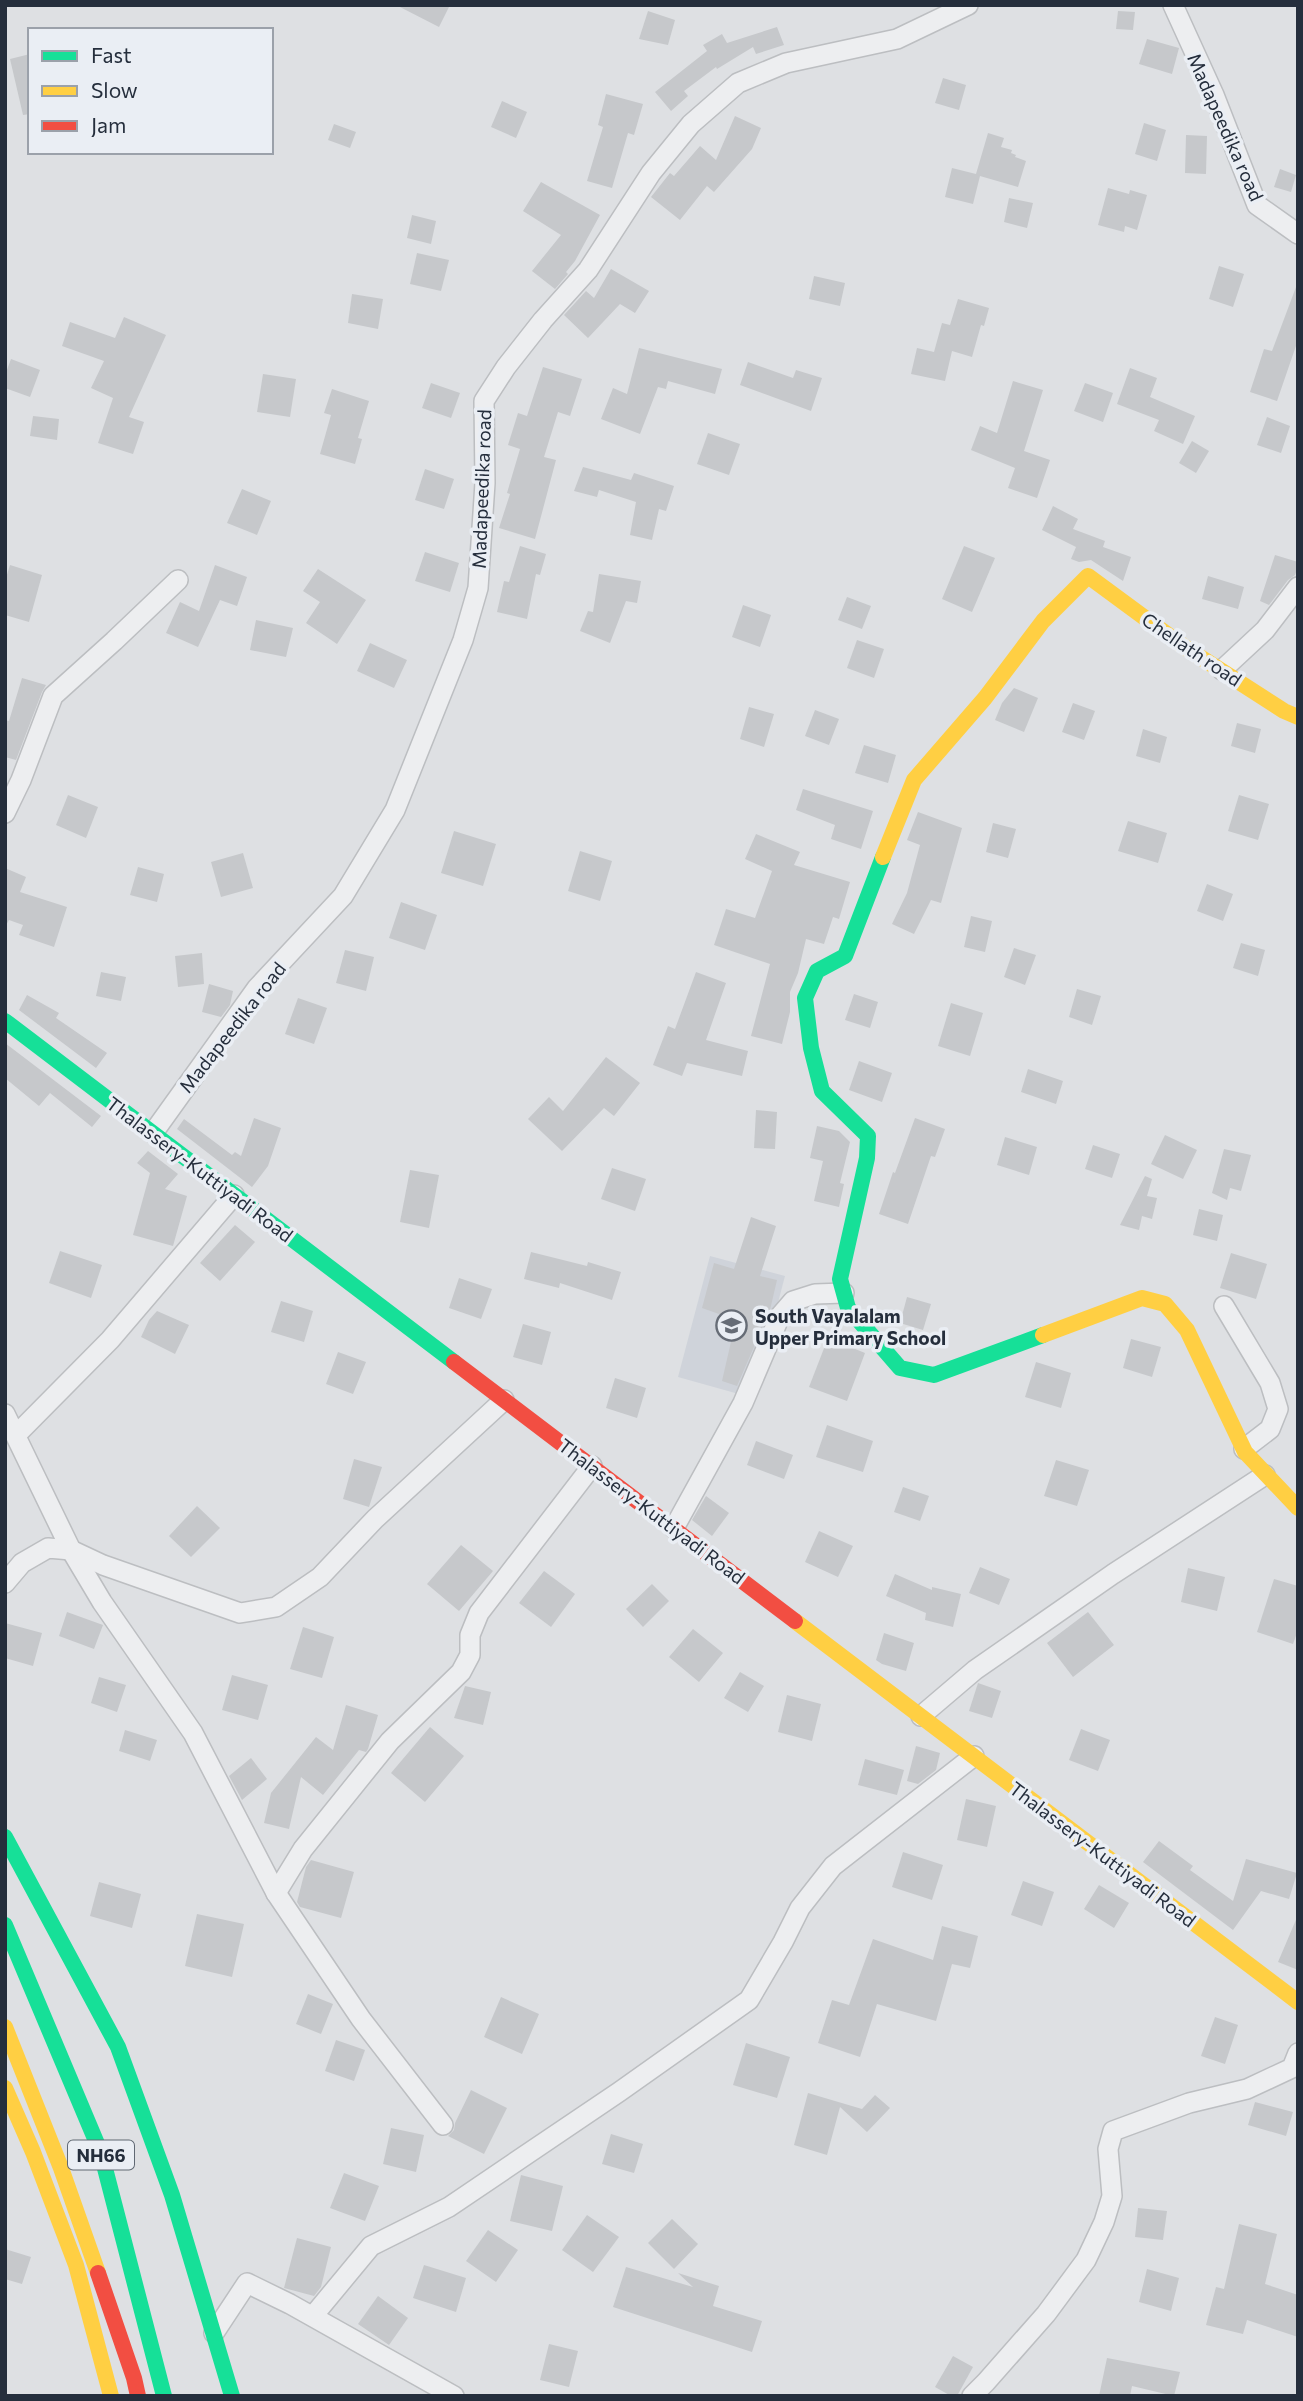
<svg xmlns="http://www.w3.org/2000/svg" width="1303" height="2401" font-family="Commissioner,sans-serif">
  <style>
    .built { fill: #cfd3da }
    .building { fill: #c6c8cb }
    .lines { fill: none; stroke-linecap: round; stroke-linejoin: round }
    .street-casing { stroke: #bcbec1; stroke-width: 22 }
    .street { stroke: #edeef0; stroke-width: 19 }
    .fast { stroke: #16e098; stroke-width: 16 }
    .slow { stroke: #ffcf43; stroke-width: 16 }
    .jam { stroke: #f24e42; stroke-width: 16 }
    .labels { text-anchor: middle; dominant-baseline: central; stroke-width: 7; stroke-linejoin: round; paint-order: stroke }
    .shield { fill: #eaeef4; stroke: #606873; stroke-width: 2 }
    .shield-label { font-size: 18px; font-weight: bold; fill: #252e3c }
    .street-label { font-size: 19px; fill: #252e3c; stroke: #eaeef4 }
    .poi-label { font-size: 19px; font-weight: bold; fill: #252e3c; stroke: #eaeef4; text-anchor: start }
  </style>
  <rect width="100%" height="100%" fill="#dee0e3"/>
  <polygon class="built" points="710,1256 785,1276 753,1398 678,1377"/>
  <g class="building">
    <polygon points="396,5 450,5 439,27"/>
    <polygon points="648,11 675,20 668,45 639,39"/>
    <polygon points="1118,11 1135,12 1133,30 1116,29"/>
    <polygon points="777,27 784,45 756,54 753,47 717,69 716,67 684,91 688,96 671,111 655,92 707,51 703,45 722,34 727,43"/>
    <polygon points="1147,39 1179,48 1172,74 1139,64"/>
    <polygon points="30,54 30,114 23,115 10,59"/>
    <polygon points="943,78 966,85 959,110 935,103"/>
    <polygon points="606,94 643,104 634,135 628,133 612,188 587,181 603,127 598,125"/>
    <polygon points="502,101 527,112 516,138 491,127"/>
    <polygon points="735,116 761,128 752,149 714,192 707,186 680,220 651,197 670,173 674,176 700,146 716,160"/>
    <polygon points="1144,123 1166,130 1157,161 1135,154"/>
    <polygon points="334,124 356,132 350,148 328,140"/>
    <polygon points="988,133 1004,138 1001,147 1012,150 1011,153 1016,155 1015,157 1026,161 1018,187 980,176 973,204 945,197 952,168 976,174"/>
    <polygon points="1186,135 1207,136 1206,174 1185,173"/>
    <polygon points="1280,169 1296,175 1291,192 1274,187"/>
    <polygon points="541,182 600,215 575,261 566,272 568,274 555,289 532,271 561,235 523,211"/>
    <polygon points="1108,188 1129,194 1130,190 1147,195 1137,230 1125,226 1124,232 1098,225"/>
    <polygon points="1009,198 1033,203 1027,228 1004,222"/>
    <polygon points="412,215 436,221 431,244 407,238"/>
    <polygon points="417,253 449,260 441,291 410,284"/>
    <polygon points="1219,266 1244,274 1233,307 1209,299"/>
    <polygon points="611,269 649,291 635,313 620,304 588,338 564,315 586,291 594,298"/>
    <polygon points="814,276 845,283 840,306 809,299"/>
    <polygon points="1296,287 1298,287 1298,340 1277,401 1250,392 1264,349 1272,351"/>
    <polygon points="352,294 383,299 378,329 348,323"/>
    <polygon points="958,299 989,308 984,326 981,325 972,357 952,351 945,381 911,374 917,348 934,352 942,323 950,325"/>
    <polygon points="124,317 166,335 129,417 144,422 133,454 98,443 113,398 91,388 104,361 62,346 70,322 115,338"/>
    <polygon points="639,348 722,369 715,394 668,381 666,389 658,387 640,434 601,419 613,388 627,394"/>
    <polygon points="11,359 40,370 30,397 5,388 5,375"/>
    <polygon points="748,362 793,378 796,370 822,378 811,411 740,385"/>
    <polygon points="543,367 582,379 570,416 558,412 544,457 556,460 535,539 499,528 510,494 507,493 520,449 508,445 518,413 527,416"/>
    <polygon points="1130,368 1157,378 1150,397 1195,416 1183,444 1154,431 1159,420 1117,404"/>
    <polygon points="263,374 296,379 290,417 257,412"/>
    <polygon points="1013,381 1043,390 1024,451 1050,460 1037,498 1008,488 1015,468 971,450 980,426 997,433"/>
    <polygon points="431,383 460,393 451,418 422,408"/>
    <polygon points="1085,383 1113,393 1103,422 1074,411"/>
    <polygon points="332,389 369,401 358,438 362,439 355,464 320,454 331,415 324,413"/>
    <polygon points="33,416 59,419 57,440 30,436"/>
    <polygon points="1267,417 1290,426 1281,453 1257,445"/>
    <polygon points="708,433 740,444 729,475 697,464"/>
    <polygon points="1192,441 1209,451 1196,473 1179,463"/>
    <polygon points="583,467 631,480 634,473 674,486 666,511 659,509 652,540 630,535 636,502 599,490 597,497 574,491"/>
    <polygon points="425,469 454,479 444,509 415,500"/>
    <polygon points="242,489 271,501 257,535 227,523"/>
    <polygon points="1053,506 1078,519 1073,529 1105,541 1103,547 1131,557 1123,581 1091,560 1079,562 1071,559 1076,547 1042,530"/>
    <polygon points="520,546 546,554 540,575 536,574 527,619 497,612 504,581 509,582"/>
    <polygon points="964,546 995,558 972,612 942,599"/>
    <polygon points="425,552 459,563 450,592 415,581"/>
    <polygon points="1275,555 1298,562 1298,567 1295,575 1288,580 1269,605 1260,601"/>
    <polygon points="10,565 42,575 29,622 5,615 5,581"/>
    <polygon points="215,565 247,577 237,606 220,600 198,647 166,633 180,602 199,611"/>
    <polygon points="318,569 366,600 337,644 306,623 320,602 303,591"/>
    <polygon points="599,574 641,581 637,603 626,601 610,643 580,631 588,611 593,612"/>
    <polygon points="1208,576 1244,587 1238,609 1202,599"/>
    <polygon points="847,597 871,606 862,629 838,620"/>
    <polygon points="743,605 771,615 760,647 732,637"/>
    <polygon points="256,620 293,628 286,657 250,650"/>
    <polygon points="857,640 884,649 874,678 847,668"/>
    <polygon points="370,643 407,660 394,688 357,671"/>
    <polygon points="22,678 46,685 42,692 16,760 5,757 5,720 9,721"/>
    <polygon points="1014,688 1038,698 1024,732 995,720 1002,703"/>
    <polygon points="1073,703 1095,711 1084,740 1062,732"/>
    <polygon points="749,707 774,714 764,747 740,739"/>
    <polygon points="815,710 839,719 829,745 805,736"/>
    <polygon points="1237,723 1261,729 1255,753 1231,746"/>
    <polygon points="1143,729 1167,737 1160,763 1136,756"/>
    <polygon points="864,745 896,755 888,783 855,773"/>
    <polygon points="803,789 873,811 861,849 831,839 835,825 796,810"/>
    <polygon points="68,795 98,807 86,838 56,825"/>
    <polygon points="1239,795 1269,804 1258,840 1228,831"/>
    <polygon points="918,812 962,828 941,903 931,900 914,934 892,924 907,893 920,845 907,840"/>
    <polygon points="1128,821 1167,833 1158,863 1118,851"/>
    <polygon points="993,823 1016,829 1008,858 986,852"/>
    <polygon points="454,831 496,844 483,886 441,873"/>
    <polygon points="756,834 800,852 794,865 850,882 839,919 833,917 824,944 806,939 798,973 790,992 790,1012 782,1044 751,1036 770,964 714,945 726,909 755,918 772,871 745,859"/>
    <polygon points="580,851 612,861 600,901 568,891"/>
    <polygon points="243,853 253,888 221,897 211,862"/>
    <polygon points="138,867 164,874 157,902 130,895"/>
    <polygon points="5,868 26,877 20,892 67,907 54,947 19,935 23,925 9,920 5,927"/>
    <polygon points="1207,884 1233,894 1223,921 1197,911"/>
    <polygon points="401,902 437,915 425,950 389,938"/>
    <polygon points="971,916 992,921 985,952 964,947"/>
    <polygon points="1241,943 1265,950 1258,976 1233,968"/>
    <polygon points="1014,948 1036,955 1025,985 1004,977"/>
    <polygon points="345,950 374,957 366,991 336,983"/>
    <polygon points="202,953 204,984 178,987 175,956"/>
    <polygon points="101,972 126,977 121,1001 96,996"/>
    <polygon points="696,972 726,983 706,1040 748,1051 742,1076 687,1063 682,1076 653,1065 668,1026 675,1029"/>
    <polygon points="209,984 233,991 230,1005 221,1017 202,1012"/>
    <polygon points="1077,989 1101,996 1092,1025 1069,1017"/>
    <polygon points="854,994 878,1002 870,1028 845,1020"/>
    <polygon points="27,995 59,1013 56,1018 107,1053 96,1068 19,1010"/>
    <polygon points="298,998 327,1008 314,1044 285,1034"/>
    <polygon points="951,1003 983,1013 970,1056 938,1046"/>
    <polygon points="5,1043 101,1116 92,1127 50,1093 39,1106 5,1078"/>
    <polygon points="606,1057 640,1083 614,1116 604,1108 562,1151 528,1119 549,1097 563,1111"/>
    <polygon points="859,1061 892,1073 882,1102 849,1090"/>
    <polygon points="1028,1069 1063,1081 1056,1104 1021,1092"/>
    <polygon points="756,1110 777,1112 775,1149 754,1148"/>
    <polygon points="254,1118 281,1128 268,1166 252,1187 177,1129 184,1119 232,1155 235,1152 241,1156"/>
    <polygon points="915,1118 945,1129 935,1157 931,1156 908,1224 879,1214 893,1172 895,1173"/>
    <polygon points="817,1126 839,1131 850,1142 840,1183 844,1184 839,1207 814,1201 823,1161 810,1158"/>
    <polygon points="1165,1135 1197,1150 1183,1179 1151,1164"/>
    <polygon points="1005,1137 1037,1147 1029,1175 997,1165"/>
    <polygon points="1093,1145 1120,1154 1112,1178 1085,1169"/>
    <polygon points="1224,1149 1251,1155 1241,1191 1230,1188 1227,1200 1212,1193"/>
    <polygon points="148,1151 178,1174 165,1189 187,1196 173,1246 133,1235 150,1173 137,1163"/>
    <polygon points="612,1168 646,1179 635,1211 601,1199"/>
    <polygon points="410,1170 439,1175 429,1228 400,1222"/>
    <polygon points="1145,1176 1152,1179 1147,1196 1157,1198 1152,1219 1142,1216 1139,1230 1120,1225"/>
    <polygon points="1199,1209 1223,1215 1217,1241 1193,1235"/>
    <polygon points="751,1217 776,1226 760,1276 777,1280 770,1310 737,1386 722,1381 736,1320 702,1308 714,1263 734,1269"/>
    <polygon points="235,1225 255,1242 220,1281 200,1263"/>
    <polygon points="60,1251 102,1265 91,1298 49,1283"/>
    <polygon points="531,1252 587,1266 588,1262 621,1272 612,1300 560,1283 559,1288 524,1279"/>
    <polygon points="1231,1253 1267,1264 1256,1299 1220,1288"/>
    <polygon points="459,1278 492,1289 481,1319 449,1308"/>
    <polygon points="907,1297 931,1304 923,1330 900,1323"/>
    <polygon points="281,1301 313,1311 304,1342 271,1332"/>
    <polygon points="157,1311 189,1325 175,1354 141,1337 149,1320"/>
    <polygon points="523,1324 551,1332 542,1365 513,1357"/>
    <polygon points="828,1338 865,1353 847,1401 809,1387"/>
    <polygon points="1131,1339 1161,1347 1152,1377 1123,1368"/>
    <polygon points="338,1352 366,1362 353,1394 326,1384"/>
    <polygon points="1036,1362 1071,1373 1061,1408 1025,1397"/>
    <polygon points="615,1378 646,1388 637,1418 606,1408"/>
    <polygon points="827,1425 873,1441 863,1472 816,1457"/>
    <polygon points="756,1441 793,1455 784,1479 747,1465"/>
    <polygon points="354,1459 382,1467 369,1507 343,1499"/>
    <polygon points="1056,1460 1089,1470 1077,1506 1044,1496"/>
    <polygon points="903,1487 929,1496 920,1521 894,1512"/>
    <polygon points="706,1496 729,1513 712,1536 692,1520"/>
    <polygon points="197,1506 220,1528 191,1557 169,1536"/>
    <polygon points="819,1531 853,1546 838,1577 805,1562"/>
    <polygon points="461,1545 493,1571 459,1611 427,1584"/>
    <polygon points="980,1567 1010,1579 999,1605 969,1593"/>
    <polygon points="1188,1568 1225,1577 1217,1611 1181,1602"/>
    <polygon points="544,1571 575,1594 551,1627 519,1603"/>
    <polygon points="895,1574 932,1590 932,1587 961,1594 953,1627 925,1620 926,1613 886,1596"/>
    <polygon points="1274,1579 1298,1586 1298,1630 1293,1644 1257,1632"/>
    <polygon points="652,1584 669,1601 643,1627 626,1609"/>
    <polygon points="67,1612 103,1625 94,1649 59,1636"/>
    <polygon points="1088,1612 1114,1645 1073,1677 1047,1643"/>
    <polygon points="5,1623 42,1633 33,1666 5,1658"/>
    <polygon points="303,1627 334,1637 322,1678 290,1669"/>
    <polygon points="693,1629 723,1653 699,1682 669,1657"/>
    <polygon points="884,1633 914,1643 906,1671 882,1664 876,1660"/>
    <polygon points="740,1672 764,1686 748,1712 724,1698"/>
    <polygon points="232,1675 268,1685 258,1720 222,1710"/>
    <polygon points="99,1677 126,1685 117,1712 91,1703"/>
    <polygon points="978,1683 1001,1691 992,1718 969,1711"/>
    <polygon points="465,1686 491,1692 483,1725 454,1718"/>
    <polygon points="787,1695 821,1704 812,1741 778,1732"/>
    <polygon points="346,1705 378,1715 368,1749 366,1752 359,1750 323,1795 301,1777 289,1829 264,1823 271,1793 316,1737 333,1750"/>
    <polygon points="430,1727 464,1756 425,1802 391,1773"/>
    <polygon points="1081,1729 1110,1740 1098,1771 1069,1760"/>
    <polygon points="125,1730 157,1740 150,1761 119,1751"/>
    <polygon points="916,1746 940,1753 936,1770 918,1784 907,1781"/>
    <polygon points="251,1758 267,1779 242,1800 229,1776"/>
    <polygon points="865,1759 904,1770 897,1795 858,1785"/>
    <polygon points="966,1799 996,1806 987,1847 957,1840"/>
    <polygon points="1159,1841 1193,1866 1190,1870 1233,1901 1246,1859 1297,1873 1289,1899 1261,1891 1233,1930 1143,1862"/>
    <polygon points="903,1852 943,1865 932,1900 892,1887"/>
    <polygon points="311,1860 354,1872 341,1918 300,1907 297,1902 306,1867"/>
    <polygon points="1023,1881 1054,1892 1042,1926 1011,1915"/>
    <polygon points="99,1882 141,1894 132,1928 90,1916"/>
    <polygon points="1099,1885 1129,1903 1114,1928 1084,1909"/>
    <polygon points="197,1914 244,1924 232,1977 185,1966"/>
    <polygon points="1298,1915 1298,1970 1278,1962"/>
    <polygon points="942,1926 978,1936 970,1968 952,1964 936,2021 877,2004 860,2057 818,2043 832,2000 849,2005 873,1939 933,1960"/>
    <polygon points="308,1994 333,2004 321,2034 296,2024"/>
    <polygon points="501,1997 539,2014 522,2054 484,2037"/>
    <polygon points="1215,2017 1238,2025 1225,2064 1201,2056"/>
    <polygon points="336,2040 365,2050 354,2081 325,2071"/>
    <polygon points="746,2043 790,2057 777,2098 733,2085"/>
    <polygon points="471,2090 507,2108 484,2154 448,2136 454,2130 455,2123"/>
    <polygon points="808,2093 862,2109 875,2095 890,2108 867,2132 840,2107 827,2155 794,2145"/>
    <polygon points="1255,2102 1293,2112 1286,2136 1248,2125"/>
    <polygon points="391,2128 424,2135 416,2172 383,2164"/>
    <polygon points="611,2134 643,2144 634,2173 602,2164"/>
    <polygon points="344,2173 379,2186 365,2221 330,2208"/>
    <polygon points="521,2175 563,2186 552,2231 510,2221"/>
    <polygon points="1138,2208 1167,2211 1163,2240 1135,2237"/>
    <polygon points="587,2215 619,2237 593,2272 562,2250"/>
    <polygon points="672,2219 698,2244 674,2269 648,2243"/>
    <polygon points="1239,2224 1277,2234 1265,2284 1298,2295 1298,2337 1247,2320 1243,2334 1206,2325 1216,2287 1224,2289"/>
    <polygon points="488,2230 518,2250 496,2282 466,2261"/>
    <polygon points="297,2238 331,2247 321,2287 314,2296 284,2288"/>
    <polygon points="5,2249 31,2257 22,2284 5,2279"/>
    <polygon points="424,2265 466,2278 456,2312 413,2298"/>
    <polygon points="626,2267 693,2287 678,2273 719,2286 713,2306 762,2321 752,2352 613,2307"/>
    <polygon points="1147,2269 1179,2278 1171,2311 1139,2302"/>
    <polygon points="378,2296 408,2318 389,2345 358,2324"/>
    <polygon points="549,2344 578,2351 569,2387 540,2380"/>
    <polygon points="953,2356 973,2367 957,2396 951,2396 935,2387"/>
    <polygon points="1107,2358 1180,2372 1174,2396 1132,2386 1130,2396 1099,2396"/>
  </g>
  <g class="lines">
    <defs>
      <g id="street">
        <polyline points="1173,5 1214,95 1257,205 1298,234"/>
        <polyline points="1222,670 1265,630 1298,587"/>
        <polyline points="5,813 21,780 53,696 114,641 178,580"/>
        <polyline points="153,1133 257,988 343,896 395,810 463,640 478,588 485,483 484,401 506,367 543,320 588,270 651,173 691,124 738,83 786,63 897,39 968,5"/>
        <polyline points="1224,1306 1270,1383 1278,1409 1270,1429 1244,1449"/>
        <polyline points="5,1414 71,1550 102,1602 193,1733 276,1893 361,2019 443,2125"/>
        <polyline points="16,1435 110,1340 234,1195"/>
        <polyline points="674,1528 743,1403 780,1316 793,1301 815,1294 844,1293"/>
        <polyline points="5,1583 22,1563 48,1548 71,1550 103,1565 240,1613 276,1607 320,1577 375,1519 504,1400"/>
        <polyline points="921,1716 975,1670 1113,1574 1265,1475"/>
        <polyline points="276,1893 303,1849 390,1741 461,1672 470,1655 470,1635 479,1613 592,1466"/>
        <polyline points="313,2316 371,2246 449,2207 619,2092 749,2000 783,1942 800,1908 833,1866 974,1756"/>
        <polyline points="214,2333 247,2283 290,2304 454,2396"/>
        <polyline points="972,2396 986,2382 1046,2314 1086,2260 1104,2222 1112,2196 1108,2149 1113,2131 1189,2103 1247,2089 1292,2068 1298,2053"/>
      </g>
    </defs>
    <use href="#street" class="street-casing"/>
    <use href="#street" class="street"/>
    <g class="fast">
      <polyline points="883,857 845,956 817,971 805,998 811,1048 822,1091 868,1136 867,1158 840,1279 848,1308 900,1368 934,1375 1043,1335"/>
      <polyline points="5,1021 454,1362"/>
      <polyline points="5,1837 118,2047 172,2195 232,2396"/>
      <polyline points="5,1925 101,2153 164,2396"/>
    </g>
    <g class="slow">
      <polyline points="883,857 914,780 985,698 1043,621 1088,576 1183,646 1284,711 1298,717"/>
      <polyline points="1043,1335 1142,1298 1165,1304 1187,1330 1245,1452 1298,1508"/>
      <polyline points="795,1621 1298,2002"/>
      <polyline points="5,2027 61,2168 98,2273"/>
      <polyline points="5,2088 33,2152 76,2265 111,2396"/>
    </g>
    <g class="jam">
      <polyline points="454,1362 795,1621"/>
      <polyline points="98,2273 134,2378 138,2396"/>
    </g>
  </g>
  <defs>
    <symbol id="school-ring" viewBox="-11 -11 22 22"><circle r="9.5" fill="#eaeef4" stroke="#666c76" stroke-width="1.5"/><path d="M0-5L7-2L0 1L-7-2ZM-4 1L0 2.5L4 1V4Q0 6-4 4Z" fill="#666c76"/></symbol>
  </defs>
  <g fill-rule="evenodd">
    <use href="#school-ring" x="714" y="1308" width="35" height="35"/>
  </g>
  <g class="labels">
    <rect class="shield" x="68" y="2140.5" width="66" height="29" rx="5"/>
    <g class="shield-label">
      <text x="101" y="2155">NH66</text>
    </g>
    <g class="street-label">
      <text transform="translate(1226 127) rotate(66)">Madapeedika road</text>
      <text transform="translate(481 489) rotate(-88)">Madapeedika road</text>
      <text transform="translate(1192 649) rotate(34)">Chellath road</text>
      <text transform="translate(232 1027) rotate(-52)">Madapeedika road</text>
      <text transform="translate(200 1169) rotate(37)">Thalassery-Kuttiyadi Road</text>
      <text transform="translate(652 1511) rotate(37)">Thalassery-Kuttiyadi Road</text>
      <text transform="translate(1103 1854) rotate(37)">Thalassery-Kuttiyadi Road</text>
    </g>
    <g class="poi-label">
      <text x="755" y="1315">South Vayalalam<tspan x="755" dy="22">Upper Primary School</tspan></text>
    </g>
  </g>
  <rect width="1303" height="2401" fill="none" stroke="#252e3c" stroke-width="14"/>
  <rect x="28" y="28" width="245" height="126" fill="#eaeef4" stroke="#9ba1aa" stroke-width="2"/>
  <rect x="42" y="51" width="35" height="10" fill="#16e098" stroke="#9ba1aa" stroke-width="2"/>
  <text x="91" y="63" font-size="21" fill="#252e3c">Fast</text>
  <rect x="42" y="86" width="35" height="10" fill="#ffcf43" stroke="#9ba1aa" stroke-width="2"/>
  <text x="91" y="98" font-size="21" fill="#252e3c">Slow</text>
  <rect x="42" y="121" width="35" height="10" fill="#f24e42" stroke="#9ba1aa" stroke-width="2"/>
  <text x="91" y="133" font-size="21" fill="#252e3c">Jam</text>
</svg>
